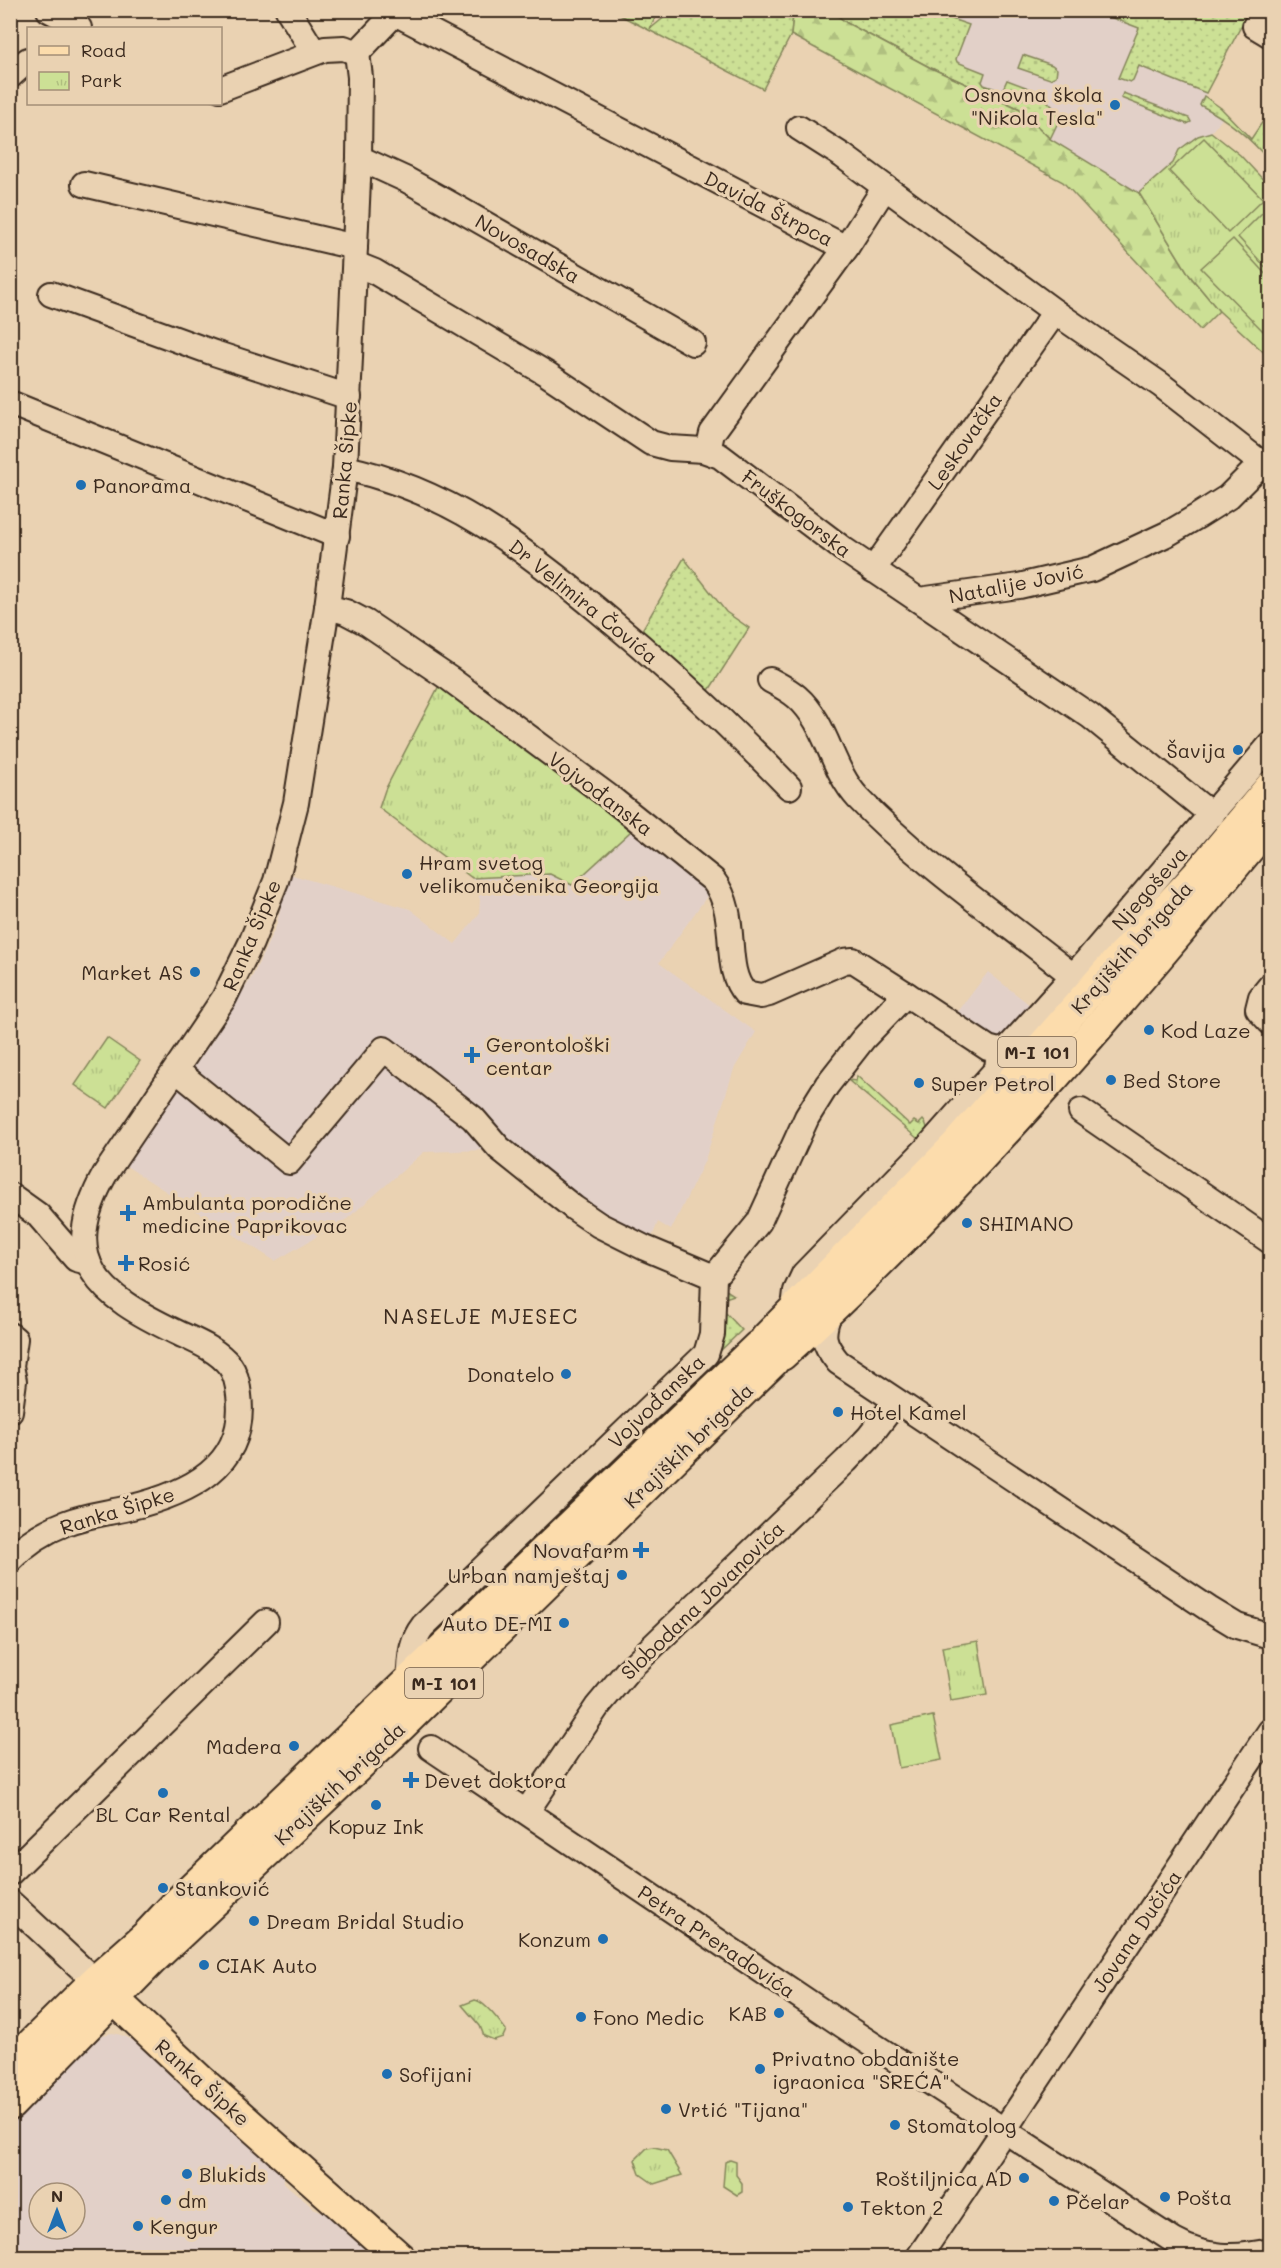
<svg xmlns="http://www.w3.org/2000/svg" width="1281" height="2268" font-family="Mali,sans-serif">
  <style>
    .built { fill: #e2d0c8; fill-rule: evenodd }
    .grass { fill: url(#grass-dots); stroke: #84855a; stroke-width: 1.5 }
    .forest { fill: url(#forest-firs); stroke: #84855a; stroke-width: 1.5 }
    .park { fill: url(#park-tufts); stroke: #84855a; stroke-width: 1.5 }
    .pitch { fill: #cce095; stroke: #84855a; stroke-width: 1.5 }
    .lines { fill: none; stroke-linecap: round; stroke-linejoin: round }
    .minor-casing { stroke: #3b2a1e; stroke-width: 28 }
    .major-casing { stroke: #3b2a1e; stroke-width: 34 }
    .minor { stroke: #ead2b2; stroke-width: 24 }
    .major { stroke: #fcdcac; stroke-width: 30 }
    .poi-dot { fill: #1f6fb2; stroke: #ead2b2; stroke-width: 2 }
    .labels { text-anchor: middle; dominant-baseline: central; stroke-width: 6; stroke-linejoin: round; paint-order: stroke }
    .shield { fill: #ead2b2; stroke: #705c4a; stroke-width: 1.5 }
    .shield-label { font-size: 18px; font-weight: bold; fill: #3b2a1e }
    .poi-label { font-size: 20px; fill: #3b2a1e; stroke: #ead2b2; text-anchor: start }
    .street-label { font-size: 20px; fill: #3b2a1e; stroke: #ead2b2 }
    .neighbourhood-label { font-size: 21px; letter-spacing: 1.5px; fill: #3b2a1e; stroke: #ead2b2 }
  </style>
  <defs>
    <pattern id="grass-dots" width="8" height="8" patternUnits="userSpaceOnUse" patternTransform="scale(1.5)"><rect width="8" height="8" fill="#cce095"/><path d="M2 2h.1M6 6h.1" fill="none" stroke="#b0c080" stroke-width="1.8" stroke-linecap="round"/></pattern>
    <pattern id="forest-firs" width="22" height="20" patternUnits="userSpaceOnUse" patternTransform="scale(1.5)"><rect width="22" height="20" fill="#cce095"/><path d="M5 1l3.5 6h-7zM16 11l3.5 6h-7z" fill="#b0c080"/></pattern>
    <pattern id="park-tufts" width="24" height="20" patternUnits="userSpaceOnUse" patternTransform="scale(1.5)"><rect width="24" height="20" fill="#cce095"/><path d="M3 7l-1-3M5 7V3M7 7l1-3M15 17l-1-3M17 17v-4M19 17l1-3" fill="none" stroke="#b0c080"/></pattern>
  </defs>
  <rect width="100%" height="100%" fill="#ead2b2"/>
  <filter id="ink" filterUnits="userSpaceOnUse"><feTurbulence type="fractalNoise" baseFrequency=".0167" numOctaves="2"/><feDisplacementMap in="SourceGraphic" scale="12" xChannelSelector="R" yChannelSelector="G"/><feConvolveMatrix kernelMatrix="1 2 1 2 8 2 1 2 1" color-interpolation-filters="sRGB"/></filter>
  <g filter="url(#ink)">
    <g class="built">
      <polygon points="948,11 1094,11 1139,27 1137,34 1221,64 1205,96 1227,113 1211,132 1198,136 1179,150 1173,163 1139,193 931,68"/>
      <polygon points="631,831 710,892 659,963 756,1032 734,1069 705,1160 671,1230 658,1222 650,1242 486,1150 424,1152 347,1219 275,1261 123,1164 212,1041 253,975 276,926 289,874 410,909 455,944 479,914 480,900 472,878 550,874 572,885"/>
      <polygon points="988,972 1035,1009 1000,1045 954,1017"/>
      <path d="M 113,2033 L 124,2036 L 146,2049 L 283,2174 L 284,2183 L 313,2208 L 336,2217 L 383,2257 L 11,2257 L 10,2124 L 92,2040 L 103,2035 ZM 39,2193 L 75,2193 L 75,2229 L 39,2229 Z"/>
    </g>
    <g class="grass">
      <polygon points="612,11 658,11 650,29 672,11 801,11 793,15 791,35 763,89"/>
      <polygon points="831,11 948,11 946,17 969,25 956,59 957,62 985,73 982,82 984,85 1002,91 1007,80 1039,92 1061,116 1050,139 1020,109 931,68 847,23"/>
      <polygon points="1094,11 1249,11 1206,93 1139,66 1133,80 1130,82 1118,78 1139,28"/>
      <polygon points="1023,55 1052,65 1057,69 1056,76 1050,79 1018,68"/>
      <polygon points="1123,93 1189,118 1191,122 1187,124 1121,98"/>
      <path d="M 1204,96 L 1221,108 L 1251,139 L 1265,118 L 1270,122 L 1270,162 C 1250,137 1229,120 1200,105 Z"/>
      <polygon points="684,558 726,612 749,628 706,695 639,635"/>
      <path d="M 857,1076 L 910,1125 L 914,1121 L 919,1124 L 923,1120 C 930,1127 926,1135 924,1144 L 848,1080 L 856,1081 Z"/>
      <polygon points="723,1288 734,1295 725,1298 725,1312 742,1330 717,1354"/>
      <polygon points="673,1401 675,1402 650,1436 457,1621 418,1649"/>
    </g>
    <polygon class="forest" points="801,11 831,11 847,23 931,68 1020,109 1050,139 1139,193 1190,276 1219,311 1200,330 1063,182 791,35 793,15"/>
    <g class="park">
      <polygon points="1211,132 1240,155 1270,187 1270,358 1219,311 1190,276 1139,193 1173,163 1179,150 1198,136"/>
      <polygon points="441,682 631,831 572,885 550,874 472,878 379,808 385,790"/>
      <polygon points="107,1038 140,1061 108,1108 75,1085"/>
      <polygon points="978,1641 987,1695 951,1701 942,1647"/>
      <path d="M 475,2000 C 484,2001 500,2022 506,2030 L 503,2037 L 494,2040 L 484,2036 L 480,2026 L 462,2005 Z"/>
      <polygon points="654,2147 667,2150 682,2175 654,2184 640,2174 635,2160 647,2148"/>
      <polygon points="730,2160 736,2162 736,2175 742,2183 742,2192 737,2195 723,2186 725,2162"/>
    </g>
    <g class="pitch">
      <polygon points="1204,138 1263,199 1228,233 1169,171"/>
      <polygon points="1268,207 1270,209 1270,272 1238,237"/>
      <polygon points="1233,239 1270,279 1270,323 1263,331 1201,268"/>
      <polygon points="933,1716 942,1760 899,1768 891,1725"/>
    </g>
    <g class="lines">
      <defs>
        <g id="minor">
          <polyline points="49,10 68,20 79,28"/>
          <polyline points="288,10 314,52"/>
          <polyline points="395,13 846,248 885,187 1055,312 1161,385 1270,470"/>
          <polyline points="1255,26 1270,35"/>
          <polyline points="357,53 398,10"/>
          <polyline points="10,76 28,60"/>
          <polyline points="220,89 325,49 344,48 357,53"/>
          <polyline points="799,128 843,156 885,187"/>
          <polyline points="359,158 407,180 452,205 693,343"/>
          <polyline points="84,184 355,247"/>
          <polyline points="355,264 375,272 547,374 651,443 670,448 703,450 720,456 843,549 1090,716 1212,815"/>
          <polyline points="51,294 214,353 349,397"/>
          <polyline points="10,403 337,536"/>
          <polyline points="708,451 712,433 846,248"/>
          <path d="M 345,468 C 446,489 521,546 599,611 C 666,666 729,725 789,787"/>
          <polyline points="873,570 1055,312"/>
          <polyline points="919,600 1019,586 1092,569 1169,533 1198,516 1228,497 1262,463"/>
          <path d="M 327,607 L 346,612 L 367,623 L 450,679 L 612,799 L 713,880 C 741,916 721,967 745,993 L 761,996 L 769,994 L 844,961 L 853,960 L 906,994 L 863,1039 L 827,1085 L 807,1117 L 759,1222 L 714,1277 L 712,1334 L 706,1354 L 423,1626 C 409,1644 411,1661 409,1683"/>
          <path d="M 770,680 C 779,685 789,690 797,697 C 827,723 831,769 858,798 C 922,865 1001,918 1073,976"/>
          <polyline points="1270,986 1261,997 1258,1009 1270,1022"/>
          <polyline points="906,994 988,1048 999,1051 1008,1048 1083,965 1270,745"/>
          <polyline points="176,1070 289,1162 384,1049 473,1118 499,1148 574,1208 599,1225 645,1248 714,1277"/>
          <polyline points="1081,1111 1270,1241"/>
          <polyline points="10,1195 38,1215 76,1259 88,1262"/>
          <polyline points="794,1308 796,1291 804,1274 927,1148 997,1069 999,1051"/>
          <path d="M 830,1311 C 821,1335 822,1342 838,1362 L 1209,1609 L 1237,1626 L 1270,1636"/>
          <polyline points="10,1335 15,1339 11,1366 14,1381 10,1411"/>
          <path d="M 10,1560 C 26,1543 45,1531 66,1523 C 86,1515 108,1513 128,1508 C 187,1494 248,1467 239,1395 C 238,1385 236,1374 230,1366 C 217,1349 195,1341 176,1332 C 99,1295 56,1262 105,1174 L 224,998 L 251,943 L 276,881 L 296,803 L 327,607 L 345,468 L 359,158 L 360,77 L 357,53"/>
          <path d="M 431,1748 L 844,2026 L 1174,2241 C 1206,2259 1236,2259 1270,2251"/>
          <polyline points="527,1811 597,1707 628,1670 846,1461 869,1437 896,1402"/>
          <polyline points="10,1873 266,1622"/>
          <polyline points="10,1902 95,1981"/>
          <path d="M 918,2258 C 1037,2083 1152,1906 1270,1731"/>
        </g>
        <g id="major">
          <polyline points="766,1338 955,1146 1106,973 1196,876 1270,787"/>
          <path d="M 782,1355 C 960,1193 1117,1009 1270,823"/>
          <polyline points="99,1985 200,2080 400,2258"/>
          <polyline points="10,2065 95,1981 147,1935 177,1903 758,1346"/>
          <polyline points="10,2105 152,1960 401,1726 773,1362"/>
        </g>
      </defs>
      <use href="#minor" class="minor-casing"/>
      <use href="#major" class="major-casing"/>
      <use href="#minor" class="minor"/>
      <use href="#major" class="major"/>
    </g>
  </g>
  <g class="poi-dot">
    <circle cx="1115" cy="105" r="6"/>
    <circle cx="81" cy="485" r="6"/>
    <circle cx="1238" cy="750" r="6"/>
    <circle cx="407" cy="874" r="6"/>
    <circle cx="195" cy="972" r="6"/>
    <circle cx="1149" cy="1030" r="6"/>
    <path d="M469 1046h6v6h6v6h-6v6h-6v-6h-6v-6h6z"/>
    <circle cx="1111" cy="1080" r="6"/>
    <circle cx="919" cy="1083" r="6"/>
    <path d="M125 1204h6v6h6v6h-6v6h-6v-6h-6v-6h6z"/>
    <circle cx="967" cy="1223" r="6"/>
    <path d="M123 1254h6v6h6v6h-6v6h-6v-6h-6v-6h6z"/>
    <circle cx="566" cy="1374" r="6"/>
    <circle cx="838" cy="1412" r="6"/>
    <path d="M638 1541h6v6h6v6h-6v6h-6v-6h-6v-6h6z"/>
    <circle cx="622" cy="1575" r="6"/>
    <circle cx="564" cy="1623" r="6"/>
    <circle cx="294" cy="1746" r="6"/>
    <path d="M408 1771h6v6h6v6h-6v6h-6v-6h-6v-6h6z"/>
    <circle cx="163" cy="1793" r="6"/>
    <circle cx="376" cy="1805" r="6"/>
    <circle cx="163" cy="1888" r="6"/>
    <circle cx="254" cy="1921" r="6"/>
    <circle cx="603" cy="1939" r="6"/>
    <circle cx="204" cy="1965" r="6"/>
    <circle cx="779" cy="2013" r="6"/>
    <circle cx="581" cy="2017" r="6"/>
    <circle cx="760" cy="2069" r="6"/>
    <circle cx="387" cy="2074" r="6"/>
    <circle cx="666" cy="2109" r="6"/>
    <circle cx="895" cy="2125" r="6"/>
    <circle cx="187" cy="2174" r="6"/>
    <circle cx="1024" cy="2178" r="6"/>
    <circle cx="1165" cy="2197" r="6"/>
    <circle cx="166" cy="2200" r="6"/>
    <circle cx="1054" cy="2201" r="6"/>
    <circle cx="848" cy="2207" r="6"/>
    <circle cx="138" cy="2226" r="6"/>
  </g>
  <g class="labels">
    <g class="shield">
      <rect x="998" y="1037" width="78" height="30" rx="4.5"/>
      <rect x="405" y="1668" width="78" height="30" rx="4.5"/>
    </g>
    <g class="shield-label">
      <text x="1037" y="1052">M-I 101</text>
      <text x="444" y="1683">M-I 101</text>
    </g>
    <g class="poi-label">
      <text x="1103" y="94" text-anchor="end">Osnovna škola<tspan x="1103" dy="23">"Nikola Tesla"</tspan></text>
      <text x="93" y="485">Panorama</text>
      <text x="1226" y="750" text-anchor="end">Šavija</text>
      <text x="419" y="862">Hram svetog<tspan x="419" dy="23">velikomučenika Georgija</tspan></text>
      <text x="183" y="972" text-anchor="end">Market AS</text>
      <text x="1161" y="1030">Kod Laze</text>
      <text x="486" y="1044">Gerontološki<tspan x="486" dy="23">centar</tspan></text>
      <text x="1123" y="1080">Bed Store</text>
      <text x="931" y="1083">Super Petrol</text>
      <text x="142" y="1202">Ambulanta porodične<tspan x="142" dy="23">medicine Paprikovac</tspan></text>
      <text x="979" y="1223">SHIMANO</text>
      <text x="138" y="1263">Rosić</text>
      <text x="554" y="1374" text-anchor="end">Donatelo</text>
      <text x="850" y="1412">Hotel Kamel</text>
      <text x="629" y="1550" text-anchor="end">Novafarm</text>
      <text x="610" y="1575" text-anchor="end">Urban namještaj</text>
      <text x="552" y="1623" text-anchor="end">Auto DE-MI</text>
      <text x="282" y="1746" text-anchor="end">Madera</text>
      <text x="424" y="1780">Devet doktora</text>
      <text x="163" y="1814" text-anchor="middle">BL Car Rental</text>
      <text x="376" y="1826" text-anchor="middle">Kopuz Ink</text>
      <text x="175" y="1888">Stanković</text>
      <text x="266" y="1921">Dream Bridal Studio</text>
      <text x="591" y="1939" text-anchor="end">Konzum</text>
      <text x="216" y="1965">CIAK Auto</text>
      <text x="767" y="2013" text-anchor="end">KAB</text>
      <text x="593" y="2017">Fono Medic</text>
      <text x="772" y="2058">Privatno obdanište<tspan x="772" dy="23">igraonica "SREĆA"</tspan></text>
      <text x="399" y="2074">Sofijani</text>
      <text x="678" y="2109">Vrtić "Tijana"</text>
      <text x="907" y="2125">Stomatolog</text>
      <text x="199" y="2174">Blukids</text>
      <text x="1012" y="2178" text-anchor="end">Roštiljnica AD</text>
      <text x="1177" y="2197">Pošta</text>
      <text x="178" y="2200">dm</text>
      <text x="1066" y="2201">Pčelar</text>
      <text x="860" y="2207">Tekton 2</text>
      <text x="150" y="2226">Kengur</text>
    </g>
    <g class="street-label">
      <text transform="translate(769 208) rotate(27)">Davida Štrpca</text>
      <text transform="translate(528 248) rotate(30)">Novosadska</text>
      <text transform="translate(964 441) rotate(-55)">Leskovačka</text>
      <text transform="translate(344 460) rotate(-85)">Ranka Šipke</text>
      <text transform="translate(797 513) rotate(37)">Fruškogorska</text>
      <text transform="translate(1016 583) rotate(-11)">Natalije Jović</text>
      <text transform="translate(584 601) rotate(39)">Dr Velimira Čovića</text>
      <text transform="translate(601 793) rotate(37)">Vojvođanska</text>
      <text transform="translate(1149 888) rotate(-49)">Njegoševa</text>
      <text transform="translate(251 935) rotate(-67)">Ranka Šipke</text>
      <text transform="translate(1131 947) rotate(-48)">Krajiških brigada</text>
      <text transform="translate(656 1401) rotate(-44)">Vojvođanska</text>
      <text transform="translate(688 1445) rotate(-44)">Krajiških brigada</text>
      <text transform="translate(117 1510) rotate(-17)">Ranka Šipke</text>
      <text transform="translate(702 1600) rotate(-44)">Slobodana Jovanovića</text>
      <text transform="translate(339 1783) rotate(-43)">Krajiških brigada</text>
      <text transform="translate(1136 1931) rotate(-56)">Jovana Dučića</text>
      <text transform="translate(717 1941) rotate(34)">Petra Preradovića</text>
      <text transform="translate(203 2082) rotate(42)">Ranka Šipke</text>
    </g>
    <g class="neighbourhood-label">
      <text x="481" y="1315">NASELJE MJESEC</text>
    </g>
  </g>
  <rect width="1281" height="2268" fill="none" stroke="#ead2b2" stroke-width="36"/>
  <rect x="18" y="18" width="1245" height="2232" fill="none" stroke="#3b2a1e" stroke-width="2" filter="url(#ink)"/>
  <rect x="27" y="27" width="195" height="78" fill="#ead2b2" stroke="#a48f77" stroke-width="1.5"/>
  <rect x="39" y="46" width="30" height="9" fill="#fcdcac" stroke="#a48f77" stroke-width="1.5"/>
  <text x="81" y="57" font-size="18" fill="#3b2a1e">Road</text>
  <rect x="39" y="72" width="30" height="18" fill="url(#park-tufts)" stroke="#a48f77" stroke-width="1.5"/>
  <text x="81" y="87" font-size="18" fill="#3b2a1e">Park</text>
  <g transform="translate(57 2211)"><circle r="28" fill="#ead2b2" stroke="#a48f77" stroke-width="1.5"/>
  <path d="M0-4.5L10 22L0 15L-10 22Z" fill="#1f6fb2"/>
  <text y="-9" font-size="16" font-weight="bold" text-anchor="middle" fill="#3b2a1e">N</text>
  </g>
</svg>
